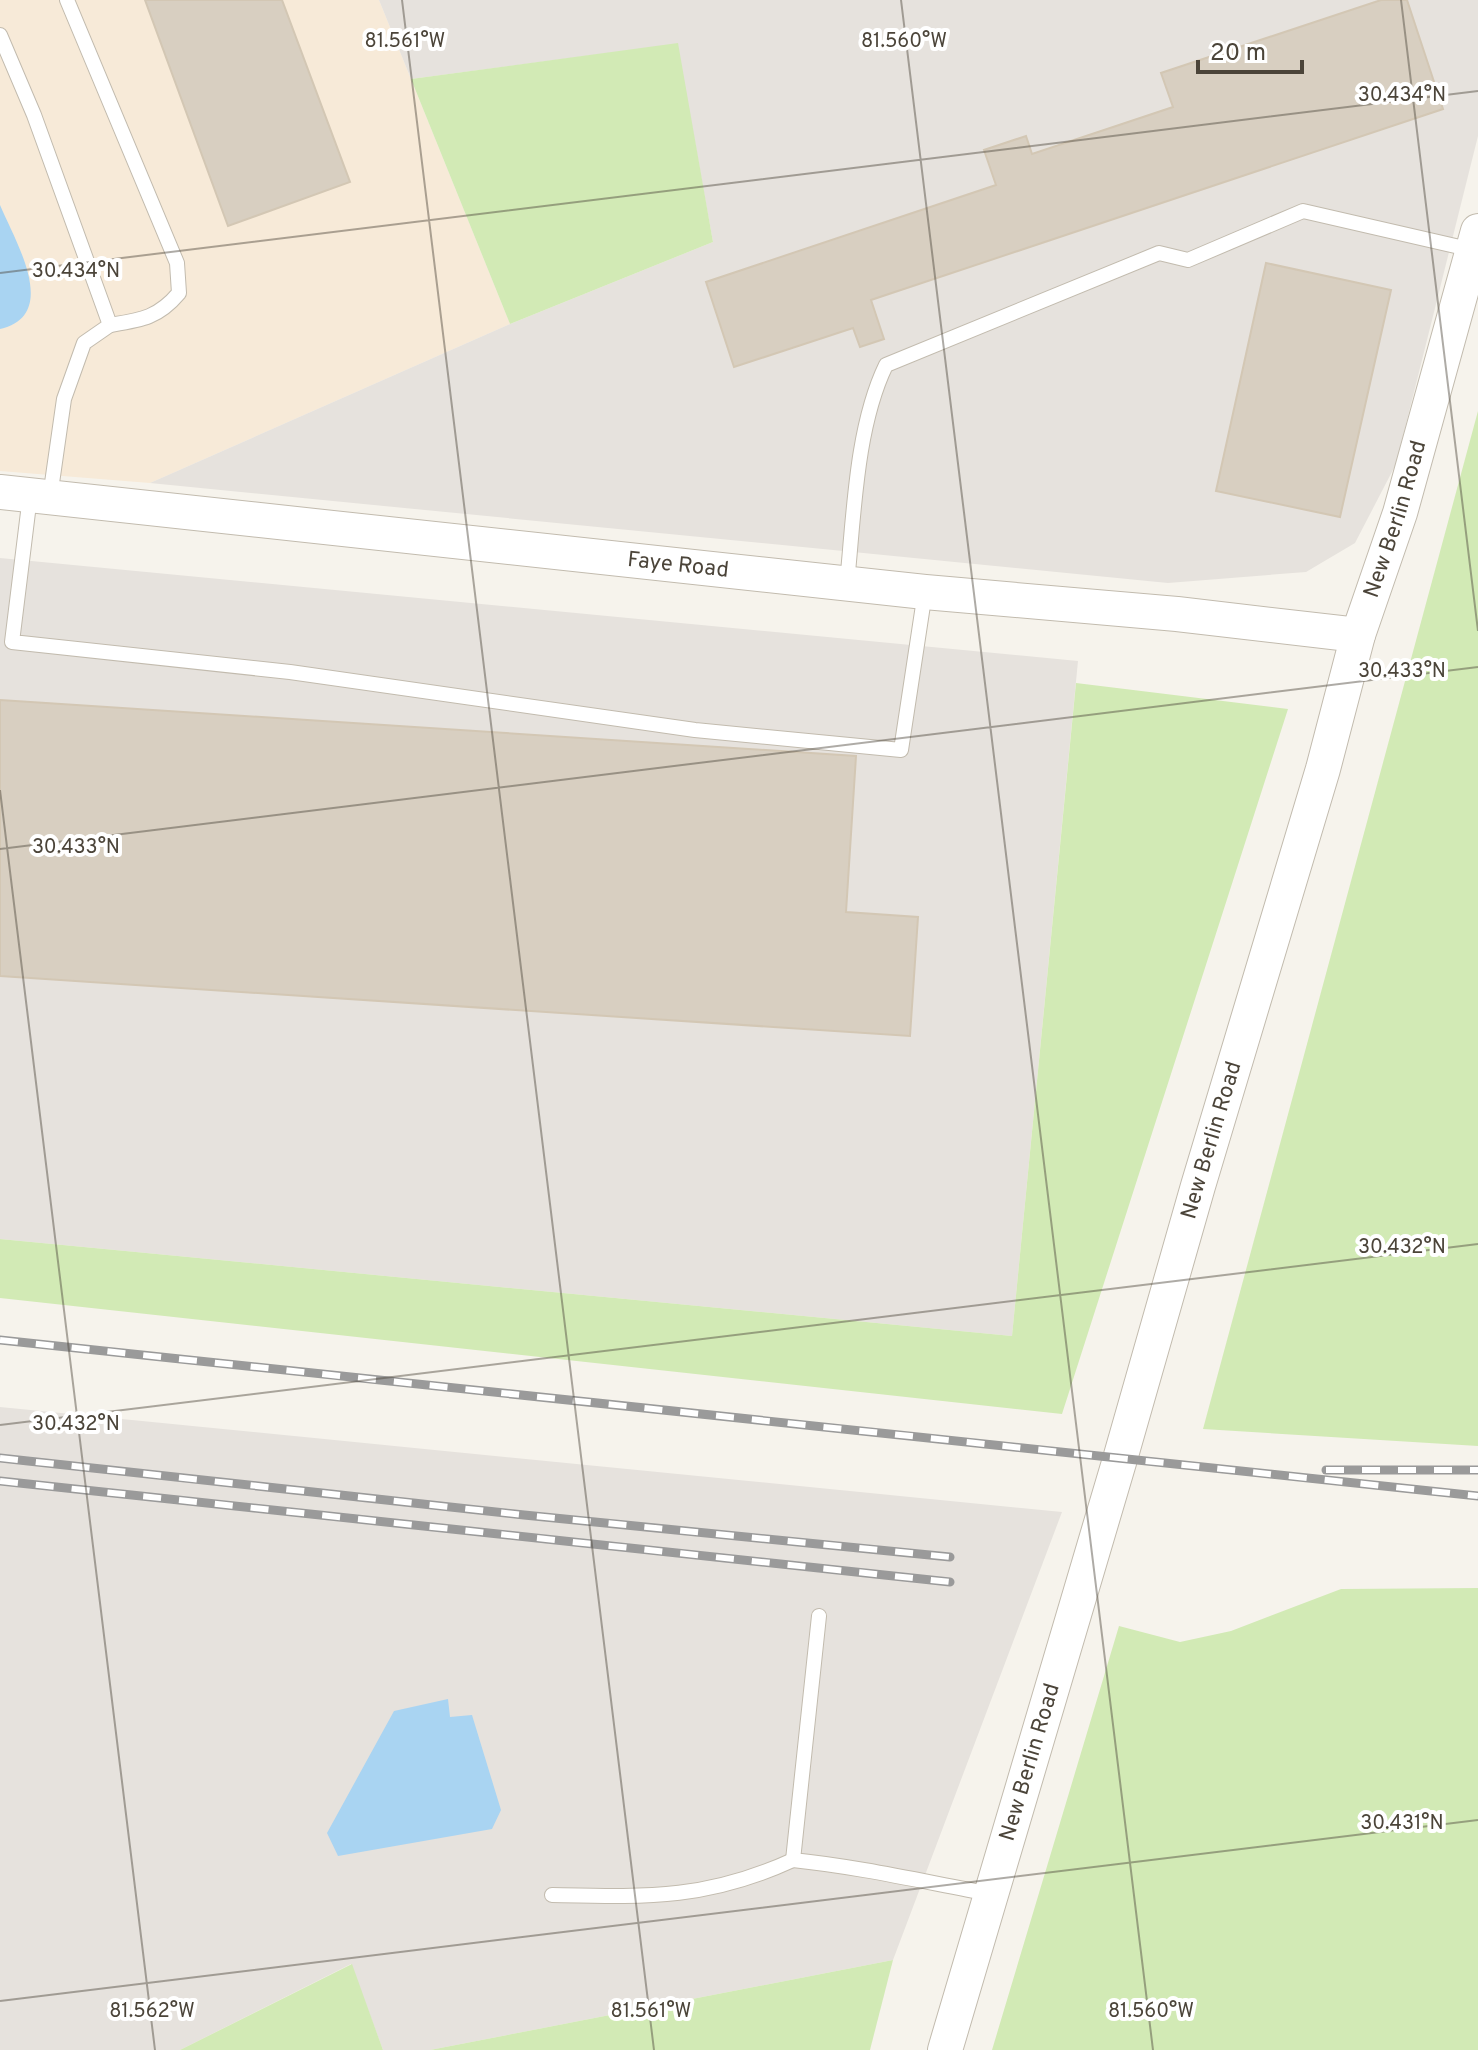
<svg xmlns="http://www.w3.org/2000/svg" width="1478" height="2050" font-family="Overpass,sans-serif">
  <style>
    .commercial { fill: #f7ead8 }
    .industrial { fill: #e6e2dd }
    .green { fill: #d2eab5 }
    .water { fill: #a9d4f2 }
    .building { fill: #d8cfc1; stroke: #d3c7b4; stroke-width: 2 }
    .lines { fill: none; stroke-linecap: round; stroke-linejoin: round }
    .service-casing { stroke: #c2bbae; stroke-width: 16 }
    .tertiary-casing { stroke: #c2bbae; stroke-width: 36 }
    .service { stroke: #fff; stroke-width: 14 }
    .tertiary { stroke: #fff; stroke-width: 34 }
    .rail-casing { stroke: #9a9a9a; stroke-width: 9 }
    .rail { stroke: #fff; stroke-width: 6; stroke-dasharray: 18; stroke-linecap: butt }
    .ticks { fill: none; stroke: #4b4439; stroke-width: 2; stroke-opacity: 0.45 }
    .labels { text-anchor: middle; dominant-baseline: central; stroke-width: 8; stroke-linejoin: round; paint-order: stroke }
    .street-label { font-size: 22px; fill: #4b4439; stroke: #fff }
    .ticks-label { font-size: 20px; text-anchor: middle; fill: #4b4439; stroke: #fff; stroke-width: 8; stroke-linejoin: round; paint-order: stroke }
  </style>
  <rect width="100%" height="100%" fill="#f6f3ec"/>
  <polygon class="commercial" points="0,0 379,0 510,324 150,483 0,471"/>
  <g class="industrial">
    <polygon points="379,0 1478,0 1478,136 1396,464 1355,543 1306,572 1168,583 150,483 510,324 713,242 677,44 411,79"/>
    <polygon points="0,558 1078,661 1012,1336 0,1239"/>
    <polygon points="0,1407 1062,1512 893,1960 430,2050 383,2050 351,1964 180,2050 0,2050"/>
  </g>
  <g class="green">
    <polygon points="678,43 713,242 510,324 411,79"/>
    <polygon points="1478,411 1478,1446 1203,1429"/>
    <polygon points="1076,683 1288,709 1062,1414 0,1298 0,1239 1012,1336"/>
    <polygon points="1478,1588 1478,2050 992,2050 1119,1626 1180,1642 1231,1631 1341,1589"/>
    <polygon points="893,1960 870,2050 430,2050"/>
    <polygon points="352,1964 383,2050 180,2050"/>
  </g>
  <g class="water">
    <path d="M 0,205 C 15,241 61,315 0,329 Z"/>
    <polygon points="448,1699 450,1717 472,1715 501,1810 492,1829 338,1856 327,1833 394,1711"/>
  </g>
  <g class="building">
    <polygon points="145,0 282,0 350,182 228,226"/>
    <polygon points="1381,0 1407,0 1443,109 871,300 884,339 860,347 853,328 734,367 706,282 996,185 984,150 1026,136 1032,154 1173,107 1161,73"/>
    <polygon points="1266,263 1391,290 1340,517 1216,491"/>
    <polygon points="0,700 856,756 846,912 918,917 910,1036 0,976"/>
  </g>
  <g class="lines">
    <defs>
      <g id="service">
        <path d="M 67,0 L 177,263 L 179,293 C 158,318 141,320 110,325"/>
        <polyline points="0,35 34,115 110,325 84,343 64,399 50,497"/>
        <polyline points="30,496 12,642 290,672 695,730 901,750 925,592"/>
        <path d="M 847,583 C 854,514 856,427 886,365 L 1159,253 L 1188,260 L 1303,211 L 1473,250"/>
        <path d="M 819,1616 L 793,1860 C 860,1867 925,1882 991,1894"/>
        <path d="M 552,1895 C 645,1897 706,1900 793,1860"/>
      </g>
      <g id="tertiary">
        <path id="s1" d="M 0,492 L 925,592 L 1177,614 L 1358,635"/>
        <path id="s2" d="M 945,2050 L 1120,1459 L 1198,1186 L 1323,769 L 1358,635 L 1400,513 L 1478,231"/>
      </g>
    </defs>
    <use href="#service" class="service-casing"/>
    <use href="#tertiary" class="tertiary-casing"/>
    <use href="#service" class="service"/>
    <use href="#tertiary" class="tertiary"/>
    <defs>
      <g id="rail">
        <polyline points="0,1340 1478,1496"/>
        <polyline points="0,1458 524,1515 950,1557"/>
        <polyline points="1326,1470 1478,1470"/>
        <polyline points="0,1481 950,1582"/>
      </g>
    </defs>
    <use href="#rail" class="rail-casing"/>
    <use href="#rail" class="rail"/>
  </g>
  <path class="ticks" d="M 402,0 L 654,2050M 901,0 L 1153,2050M 1401,0 L 1478,631M 0,273 L 1478,91M 0,790 L 155,2050M 0,849 L 1478,667M 0,1425 L 1478,1244M 0,2001 L 1478,1820"/>
  <g class="labels">
    <g class="street-label">
      <text stroke="none"><textPath href="#s2" startOffset="1596">New Berlin Road</textPath></text>
      <text stroke="none"><textPath href="#s1" startOffset="682">Faye Road</textPath></text>
      <text stroke="none"><textPath href="#s2" startOffset="948">New Berlin Road</textPath></text>
      <text stroke="none"><textPath href="#s2" startOffset="300">New Berlin Road</textPath></text>
    </g>
  </g>
  <g class="ticks-label">
    <text x="405" y="47">81.561°W</text>
    <text x="904" y="47">81.560°W</text>
    <text x="1402" y="101">30.434°N</text>
    <text x="76" y="277">30.434°N</text>
    <text x="1402" y="677">30.433°N</text>
    <text x="76" y="853">30.433°N</text>
    <text x="1402" y="1253">30.432°N</text>
    <text x="76" y="1430">30.432°N</text>
    <text x="1402" y="1829">30.431°N</text>
    <text x="152" y="2017">81.562°W</text>
    <text x="651" y="2017">81.561°W</text>
    <text x="1151" y="2017">81.560°W</text>
  </g>
  <path d="M1198 60v12h104v-12" fill="none" stroke="#4b4439" stroke-width="4"/>
  <text x="1210" y="60" font-size="24" fill="#4b4439" stroke="#ffffff" stroke-width="6" paint-order="stroke">20 m</text>
</svg>
